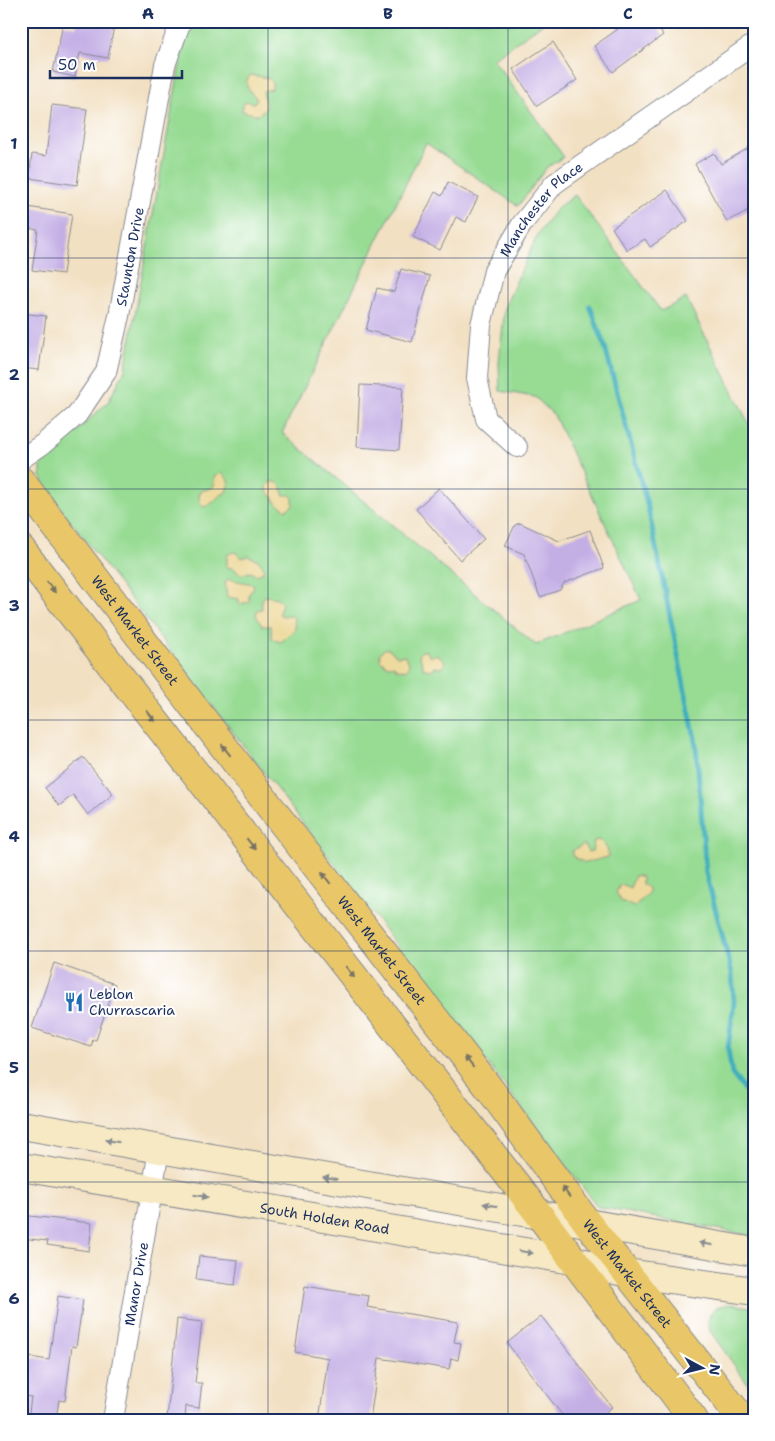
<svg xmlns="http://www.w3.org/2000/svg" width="775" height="1441" font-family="'Shantell Sans',sans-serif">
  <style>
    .green { fill: #98dc94; stroke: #5a8679 }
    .sand { fill: #eeda9e; stroke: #84847e }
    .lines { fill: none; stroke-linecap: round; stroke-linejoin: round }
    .stream { stroke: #40afbd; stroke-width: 5 }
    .building { fill: #c4afe5 }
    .street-casing { stroke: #868890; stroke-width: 22 }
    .secondary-casing { stroke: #868890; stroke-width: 30 }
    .primary-casing { stroke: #868890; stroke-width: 30 }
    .street { stroke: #fff; stroke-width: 20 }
    .secondary { stroke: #f6e9c3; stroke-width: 28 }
    .primary { stroke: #e9c769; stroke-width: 28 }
    .oneway { fill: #787363 }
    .oneway2 { fill: #888c90 }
    .grid { fill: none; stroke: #1b2f5e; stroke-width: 1; stroke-opacity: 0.55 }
    .labels { text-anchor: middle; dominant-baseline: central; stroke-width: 4; stroke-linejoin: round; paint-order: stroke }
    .street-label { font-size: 14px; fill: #1b2f5e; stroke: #fff }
    .poi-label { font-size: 14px; fill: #1b2f5e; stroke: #fff; text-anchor: start }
    .neatline { fill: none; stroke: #1b2f5e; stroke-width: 2 }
    .grid-label { font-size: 16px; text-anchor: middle; font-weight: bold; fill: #1b2f5e }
  </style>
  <rect width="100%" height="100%" fill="#fff"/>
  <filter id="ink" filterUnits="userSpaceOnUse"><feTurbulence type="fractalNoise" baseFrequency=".02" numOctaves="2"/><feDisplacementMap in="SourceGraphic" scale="10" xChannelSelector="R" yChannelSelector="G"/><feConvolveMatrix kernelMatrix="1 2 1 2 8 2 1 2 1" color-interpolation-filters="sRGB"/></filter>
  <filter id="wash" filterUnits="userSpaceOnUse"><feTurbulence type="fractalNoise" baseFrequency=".0096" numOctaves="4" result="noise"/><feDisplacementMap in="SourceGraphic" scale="20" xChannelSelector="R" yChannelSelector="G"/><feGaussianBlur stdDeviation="1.12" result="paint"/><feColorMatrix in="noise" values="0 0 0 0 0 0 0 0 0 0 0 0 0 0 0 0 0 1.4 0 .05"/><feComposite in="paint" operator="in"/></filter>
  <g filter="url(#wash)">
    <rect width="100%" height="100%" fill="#f2e0c2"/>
    <g class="green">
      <polygon points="193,21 546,21 493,59 564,157 547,167 518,206 426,143 282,433 536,645 641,600 554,415 535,397 500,391 499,362 505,306 538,234 558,207 575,195 661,311 686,298 754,434 754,1236 598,1207 56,502 41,477 41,465 108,402 125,370 182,53"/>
      <path d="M 731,1304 L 754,1308 L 754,1393 L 710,1331 C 706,1313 713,1306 731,1304 Z"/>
    </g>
    <g class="sand">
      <path d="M 250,75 L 268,78 L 272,82 L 272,89 L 263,91 L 266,108 L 258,115 L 242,111 L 243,104 L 246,101 L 254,103 L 257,99 C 250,90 242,87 250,75 Z"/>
      <path d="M 222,473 C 230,480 230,484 225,493 C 217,495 215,504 204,507 L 200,504 L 199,495 L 201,491 L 212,488 L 214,486 L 214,477 Z"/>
      <polygon points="271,482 277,482 282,487 283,495 290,495 293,498 293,505 286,510 274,501 274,498 267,492 267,486"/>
      <polygon points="233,552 237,553 242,558 248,556 258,560 264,568 262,573 256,575 250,572 240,575 235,569 227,567 227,555"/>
      <polygon points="228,579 253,584 254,587 249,594 249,602 239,604 239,599 227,597 225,583"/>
      <polygon points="266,596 277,598 282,603 279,614 283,616 291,615 294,619 295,629 281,642 272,639 271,626 262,626 256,615 257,610 262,609 262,599"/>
      <polygon points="384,649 389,649 397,656 404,655 409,663 408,668 406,670 396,669 394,665 388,666 380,660 380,653"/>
      <polygon points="422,651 427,651 430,657 437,654 444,660 445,664 442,668 435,667 431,670 424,669 419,654"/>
      <path d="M 598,840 C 604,843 610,851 608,857 L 585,863 L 572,856 L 572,851 L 584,844 L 588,852 L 592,851 L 594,841 Z"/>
      <polygon points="635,875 642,877 642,884 648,888 648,893 635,907 621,901 616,892 621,884 630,888"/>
    </g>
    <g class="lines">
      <polyline class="stream" points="590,306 605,347 648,508 696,744 706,873 732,973 734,1002 728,1049 732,1074 754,1102"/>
    </g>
    <g id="blocks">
      <g class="building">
        <polygon points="77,21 115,21 108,58 80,53 75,77 53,72 63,24 76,27"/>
        <polygon points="613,21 653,21 663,35 613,72 594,46 618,29"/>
        <polygon points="553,42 577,80 537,106 513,69"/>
        <polygon points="52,105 87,109 77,185 29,178 32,154 46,156"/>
        <polygon points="754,145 754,207 727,222 695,164 714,153 721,164"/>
        <polygon points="448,182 478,197 466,222 456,217 440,250 413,237 435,192 442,196"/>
        <polygon points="667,190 688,221 650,247 645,239 627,250 612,228"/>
        <polygon points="21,206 72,214 63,274 32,270 38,230 21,227"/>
        <polygon points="401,269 430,276 412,342 366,330 377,288 394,292"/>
        <polygon points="21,313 46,316 39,370 21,368"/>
        <polygon points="360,385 403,387 399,450 357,447"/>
        <polygon points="439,488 484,539 460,560 416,509"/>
        <polygon points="520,523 559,541 590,530 604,568 564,583 560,590 540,597 524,554 505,546 515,525"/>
        <polygon points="83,757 113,794 88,815 73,795 59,806 45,788"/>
        <polygon points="54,963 115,984 96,1040 93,1039 91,1047 32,1028"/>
        <polygon points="21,1215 92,1223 89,1251 47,1245 48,1241 21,1238"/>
        <polygon points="199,1256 238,1260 235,1285 196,1280"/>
        <polygon points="305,1286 369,1296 367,1307 458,1322 454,1342 461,1343 458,1360 451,1358 449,1369 379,1358 370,1420 319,1420 328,1358 295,1352"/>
        <polygon points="58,1296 83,1300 76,1347 72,1346 65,1401 59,1400 56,1420 28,1420 31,1397 24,1396 29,1357 49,1360"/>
        <polygon points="541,1316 612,1407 596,1420 566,1420 507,1343"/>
        <polygon points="177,1319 202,1322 195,1383 202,1383 199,1408 186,1406 185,1420 167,1418"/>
      </g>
    </g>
  </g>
  <g filter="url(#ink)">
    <use href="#blocks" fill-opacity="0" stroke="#868890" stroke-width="1"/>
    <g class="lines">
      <defs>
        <g id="street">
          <path id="s1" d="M 517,447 L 486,419 L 477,378 L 481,325 L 494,271 L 522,224 L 554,184 L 754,44"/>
          <path id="s2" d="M 21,459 L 43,444 L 77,415 L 106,372 L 119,316 L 165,65 L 181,21"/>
          <path id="s3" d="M 113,1420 L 159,1150"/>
        </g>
        <g id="secondary">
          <polyline points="21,1125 754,1252"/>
          <path id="s4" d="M 21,1167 L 572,1260 L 627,1273 L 754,1291"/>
        </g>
        <g id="primary">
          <path id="s5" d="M 21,481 L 267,803 L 489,1088 L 589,1225 L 743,1420"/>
          <polyline points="21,549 538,1213 694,1420"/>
        </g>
      </defs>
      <use href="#street" class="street-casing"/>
      <use href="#secondary" class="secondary-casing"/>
      <use href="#primary" class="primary-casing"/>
      <use href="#street" class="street"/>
      <use href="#secondary" class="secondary"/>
      <use href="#primary" class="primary"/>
    </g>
    <defs><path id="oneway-solid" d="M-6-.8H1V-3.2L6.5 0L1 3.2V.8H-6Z" transform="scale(1.25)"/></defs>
    <g class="oneway">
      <use href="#oneway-solid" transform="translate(51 587) rotate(52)"/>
      <use href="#oneway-solid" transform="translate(151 716) rotate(52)"/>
      <use href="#oneway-solid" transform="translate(226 750) rotate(-128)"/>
      <use href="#oneway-solid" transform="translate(251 844) rotate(52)"/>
      <use href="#oneway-solid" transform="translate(326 878) rotate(-128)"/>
      <use href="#oneway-solid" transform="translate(350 972) rotate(52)"/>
      <use href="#oneway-solid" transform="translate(469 1062) rotate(-128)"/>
      <use href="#oneway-solid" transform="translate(566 1192) rotate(-126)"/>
    </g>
    <g class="oneway2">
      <use href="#oneway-solid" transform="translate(112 1141) rotate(-170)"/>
      <use href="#oneway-solid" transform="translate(330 1178) rotate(-171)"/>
      <use href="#oneway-solid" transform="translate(201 1196) rotate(9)"/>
      <use href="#oneway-solid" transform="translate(490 1205) rotate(-170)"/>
      <use href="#oneway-solid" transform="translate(706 1244) rotate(-170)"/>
      <use href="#oneway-solid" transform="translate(526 1252) rotate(10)"/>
    </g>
  </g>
  <path class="grid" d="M 268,21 L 268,1420M 508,21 L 508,1420M 21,258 L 754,258M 21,489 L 754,489M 21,720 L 754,720M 21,951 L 754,951M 21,1182 L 754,1182"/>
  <defs>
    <symbol id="restaurant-bare" viewBox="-9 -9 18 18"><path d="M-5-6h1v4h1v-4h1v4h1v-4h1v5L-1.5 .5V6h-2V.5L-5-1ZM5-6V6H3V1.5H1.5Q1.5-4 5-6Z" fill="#1f6fb2" stroke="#fff" stroke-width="2.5" paint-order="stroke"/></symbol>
  </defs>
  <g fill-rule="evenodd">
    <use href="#restaurant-bare" x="60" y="988" width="28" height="28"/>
  </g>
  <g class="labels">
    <g class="street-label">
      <text stroke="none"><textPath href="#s1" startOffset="271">Manchester Place</textPath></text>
      <text stroke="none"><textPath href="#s2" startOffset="241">Staunton Drive</textPath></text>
      <text stroke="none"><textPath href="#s5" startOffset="188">West Market Street</textPath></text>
      <text stroke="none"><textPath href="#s5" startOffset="592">West Market Street</textPath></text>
      <text stroke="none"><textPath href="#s4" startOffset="308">South Holden Road</textPath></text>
      <text stroke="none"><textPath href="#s5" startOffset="998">West Market Street</textPath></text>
      <text stroke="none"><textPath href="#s3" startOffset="138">Manor Drive</textPath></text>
    </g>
    <g class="poi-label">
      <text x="89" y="994">Leblon<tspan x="89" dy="16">Churrascaria</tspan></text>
    </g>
  </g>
  <rect width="775" height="1441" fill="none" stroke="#fff" stroke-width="55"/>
  <g transform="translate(702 1368) rotate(97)" stroke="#ffffff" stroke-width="4" paint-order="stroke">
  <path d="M0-4L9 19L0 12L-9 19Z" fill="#1b2f5e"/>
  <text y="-8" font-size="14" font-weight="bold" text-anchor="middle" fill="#1b2f5e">N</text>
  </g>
  <path d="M50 70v8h132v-8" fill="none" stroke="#1b2f5e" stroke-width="2.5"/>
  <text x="58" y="70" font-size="15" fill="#1b2f5e" stroke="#ffffff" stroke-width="4" paint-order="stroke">50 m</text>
  <rect x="28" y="28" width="720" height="1386" class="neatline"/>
  <g class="grid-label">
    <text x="148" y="19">A</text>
    <text x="388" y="19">B</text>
    <text x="628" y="19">C</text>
    <text x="14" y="149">1</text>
    <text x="14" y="380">2</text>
    <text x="14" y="611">3</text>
    <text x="14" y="842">4</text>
    <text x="14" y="1073">5</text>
    <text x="14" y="1304">6</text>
  </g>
</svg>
